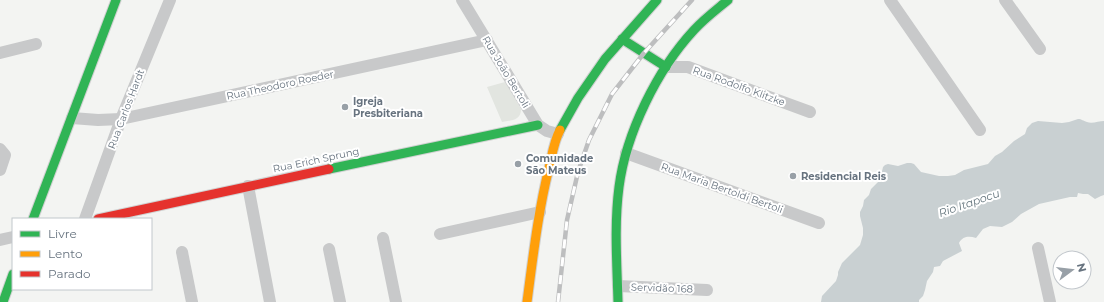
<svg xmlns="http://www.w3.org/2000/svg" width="1104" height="302" font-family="Montserrat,sans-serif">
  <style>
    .green { fill: #e2e5e0 }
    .water { fill: #c9d0d2 }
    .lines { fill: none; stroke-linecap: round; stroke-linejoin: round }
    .fast-casing { stroke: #d0d1d1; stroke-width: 11 }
    .slow-casing { stroke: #d0d1d1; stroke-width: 11 }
    .jam-casing { stroke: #d0d1d1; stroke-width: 11 }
    .street { stroke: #c8c9ca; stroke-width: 12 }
    .fast { stroke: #30b455; stroke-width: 9 }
    .slow { stroke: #ff9f0a; stroke-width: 9 }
    .jam { stroke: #e5322d; stroke-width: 9 }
    .rail-casing { stroke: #bdbebf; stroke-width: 4.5 }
    .rail { stroke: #fff; stroke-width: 3; stroke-dasharray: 9; stroke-linecap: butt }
    .poi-dot { fill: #98a0a7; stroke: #fff; stroke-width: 1.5 }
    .labels { text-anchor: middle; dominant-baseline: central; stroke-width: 4; stroke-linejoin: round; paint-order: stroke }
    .street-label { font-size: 10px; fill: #67737f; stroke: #fff }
    .poi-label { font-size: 10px; font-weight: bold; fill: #67737f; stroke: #fff; text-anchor: start }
    .water-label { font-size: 11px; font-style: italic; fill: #63747c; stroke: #fff }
  </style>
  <rect width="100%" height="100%" fill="#f3f4f2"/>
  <path class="green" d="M 505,82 L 521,109 C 521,121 511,120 502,122 L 487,87 Z"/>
  <path class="water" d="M 1078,119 C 1082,119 1083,121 1087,122 C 1092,124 1099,121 1104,121 L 1104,195 L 1101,196 L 1095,199 L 1088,194 L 1083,194 L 1078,193 L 1077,197 L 1070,197 L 1039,204 L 1021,214 L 1012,222 L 1002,227 L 990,226 L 983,229 L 976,238 C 969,236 963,236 959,243 L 962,251 L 943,261 L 940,266 L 934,267 L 933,272 L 927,281 L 925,290 L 923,296 L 919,300 L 919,302 L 821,302 L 822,296 L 836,281 L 838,275 L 838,272 L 842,263 L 860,245 L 863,235 L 863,228 L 860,216 L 860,212 L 863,206 L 864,200 L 869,195 L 871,189 L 880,180 L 883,167 L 885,165 L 888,164 L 898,166 L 907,163 L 911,163 L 914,164 L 921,172 L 939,176 L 948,176 L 955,175 L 964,170 L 988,164 L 995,156 L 1002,152 L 1014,141 L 1025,134 L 1027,128 L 1032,123 L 1038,121 L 1062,123 L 1069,122 Z"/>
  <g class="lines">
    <defs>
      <g id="fast">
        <polyline points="622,39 666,67"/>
        <polyline points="560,130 578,98 605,59 657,0"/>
        <polyline points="329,169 538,125"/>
        <polyline points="33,219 116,0"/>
        <polyline points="3,302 13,274"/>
        <path d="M 618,302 C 617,264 614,225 619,187 C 626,133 657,70 694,30 C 704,19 716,10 728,0"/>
      </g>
      <path id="slow" d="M 527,302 C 533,257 538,212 549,168 C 552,155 554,141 560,130"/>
      <polyline id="jam" points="98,219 329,169"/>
    </defs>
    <use href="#fast" class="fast-casing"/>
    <use href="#slow" class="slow-casing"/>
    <use href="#jam" class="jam-casing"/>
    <g class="street">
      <polyline points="462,0 538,125 547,131 558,134"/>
      <polyline points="890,0 980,130"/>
      <polyline points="1005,0 1040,49"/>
      <polyline points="0,53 36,44"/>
      <polyline points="666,67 688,67 810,112"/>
      <polyline points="72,118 98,120 121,119 487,40"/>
      <polyline points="0,149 5,155 0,170"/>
      <polyline points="626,153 819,223"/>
      <polyline points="248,186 270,302"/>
      <polyline points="85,219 121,119 170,0"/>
      <polyline points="440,234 540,212"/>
      <polyline points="383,238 396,302"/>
      <polyline points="0,240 13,237"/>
      <polyline points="1038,248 1050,302"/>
      <polyline points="329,249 340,302"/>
      <polyline points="182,252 192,302"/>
      <polyline points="618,286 707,290"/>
    </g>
    <use href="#fast" class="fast"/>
    <use href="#slow" class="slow"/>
    <use href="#jam" class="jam"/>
    <defs>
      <polyline id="rail" points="558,302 567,220 578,172 589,140 612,94 644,53 692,0"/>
    </defs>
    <use href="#rail" class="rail-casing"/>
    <use href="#rail" class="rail"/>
  </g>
  <g class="poi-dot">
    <circle cx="345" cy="107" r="4"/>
    <circle cx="518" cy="164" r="4"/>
    <circle cx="793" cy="176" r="4"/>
  </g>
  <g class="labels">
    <g class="street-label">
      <text transform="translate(506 72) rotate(59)">Rua João Bertoli</text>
      <text transform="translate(280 85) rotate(-12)">Rua Theodoro Roeder</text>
      <text transform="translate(739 86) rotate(20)">Rua Rodolfo Klitzke</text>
      <text transform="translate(126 109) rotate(-69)">Rua Carlos Hardt</text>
      <text transform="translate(316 160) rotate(-12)">Rua Erich Sprung</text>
      <text transform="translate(722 188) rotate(20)">Rua Maria Bertoldi Bertoli</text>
      <text transform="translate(662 288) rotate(2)">Servidão 168</text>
    </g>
    <g class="poi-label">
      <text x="353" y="101">Igreja<tspan x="353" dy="12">Presbiteriana</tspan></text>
      <text x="526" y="158">Comunidade<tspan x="526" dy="12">São Mateus</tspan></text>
      <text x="801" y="176">Residencial Reis</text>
    </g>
    <g class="water-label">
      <text transform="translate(969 203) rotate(-19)">Rio Itapocu</text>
    </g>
  </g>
  <rect x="12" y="218" width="140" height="72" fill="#ffffff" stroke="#c2c7cc"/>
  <rect x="20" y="231" width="20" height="6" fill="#30b455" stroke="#c2c7cc"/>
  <text x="48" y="238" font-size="12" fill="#67737f">Livre</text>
  <rect x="20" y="251" width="20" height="6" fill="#ff9f0a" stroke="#c2c7cc"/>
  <text x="48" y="258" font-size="12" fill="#67737f">Lento</text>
  <rect x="20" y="271" width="20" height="6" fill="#e5322d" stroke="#c2c7cc"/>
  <text x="48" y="278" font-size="12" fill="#67737f">Parado</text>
  <g transform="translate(1072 270) rotate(75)"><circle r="19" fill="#ffffff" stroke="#c2c7cc"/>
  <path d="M0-3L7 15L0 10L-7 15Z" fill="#98a0a7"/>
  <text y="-6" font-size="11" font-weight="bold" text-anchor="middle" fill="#67737f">N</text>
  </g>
</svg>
